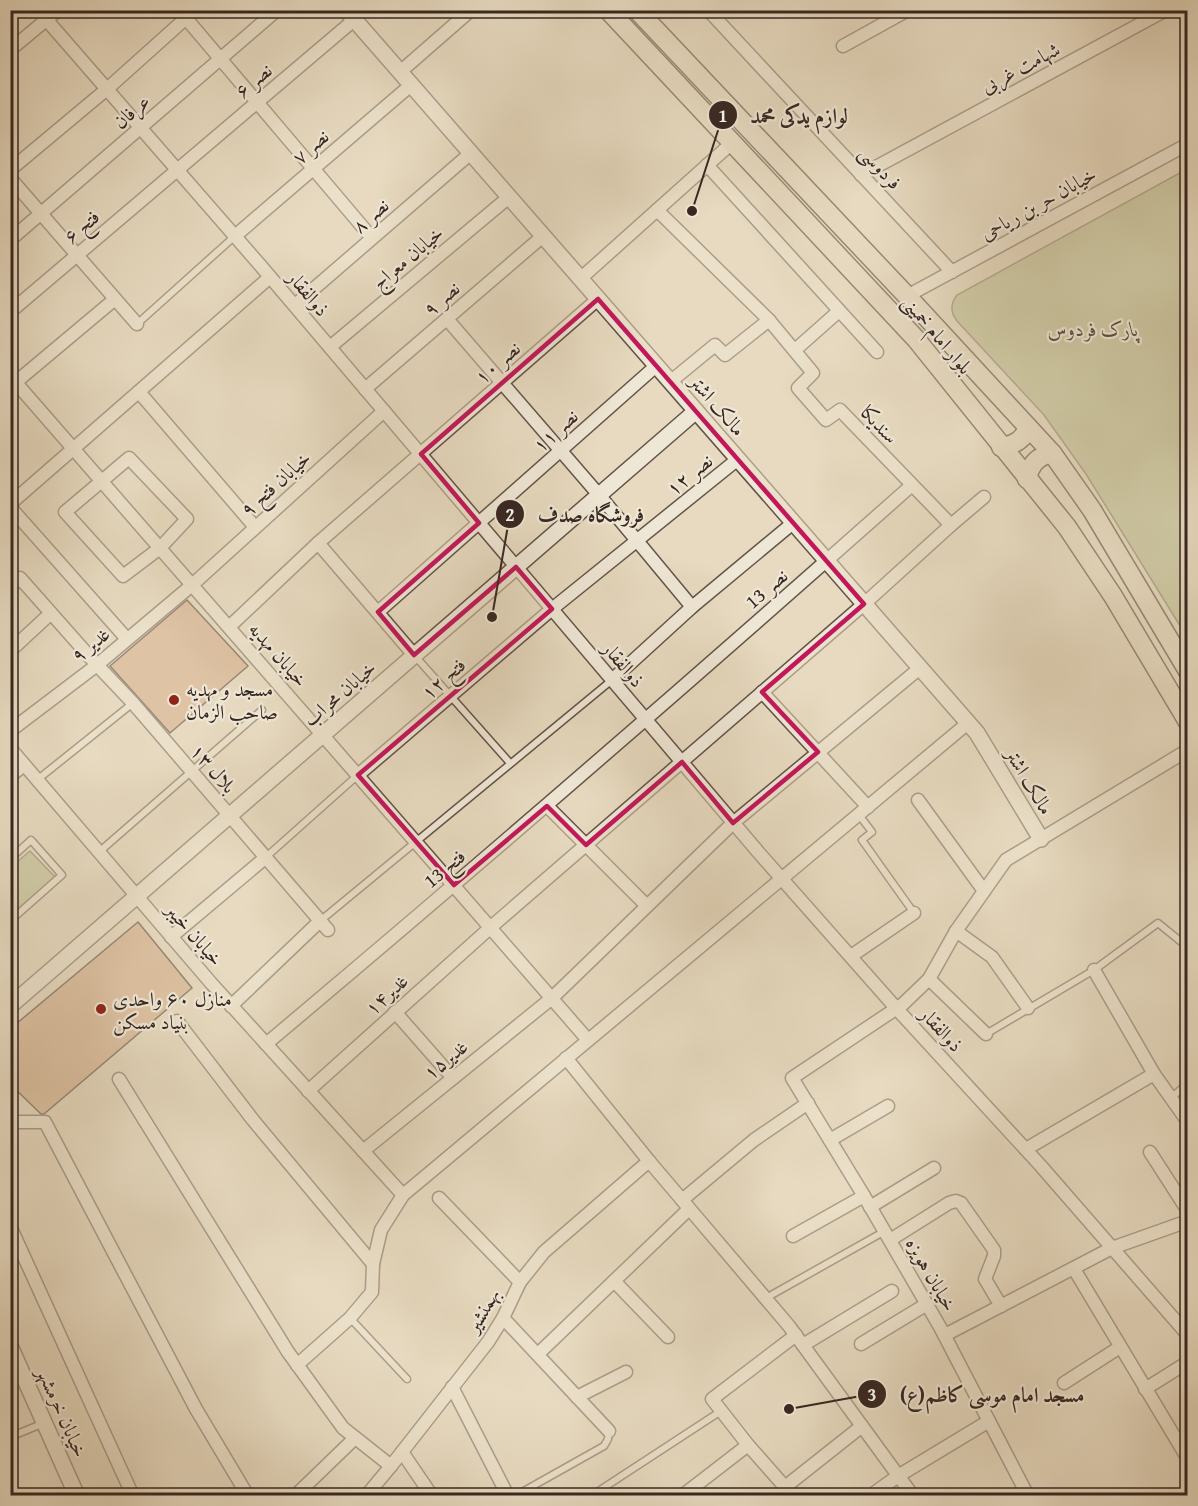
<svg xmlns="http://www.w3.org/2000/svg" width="1198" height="1506" font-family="'Gentium Book Plus',Amiri,serif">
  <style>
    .green { fill: #b9be90; stroke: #787258; stroke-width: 1.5 }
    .building { fill: #d2a683; stroke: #372721; stroke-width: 1.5 }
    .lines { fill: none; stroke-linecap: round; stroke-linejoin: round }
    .service-casing { stroke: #635449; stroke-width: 9 }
    .minor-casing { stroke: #635449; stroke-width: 15 }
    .tertiary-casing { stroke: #635449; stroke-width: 18 }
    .primary-casing { stroke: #372721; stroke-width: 21 }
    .service { stroke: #efe7d6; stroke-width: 6 }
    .minor { stroke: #efe7d6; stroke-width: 12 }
    .tertiary { stroke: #efe7d6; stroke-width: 15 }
    .primary { stroke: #e7dac0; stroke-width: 18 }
    .marked { fill: none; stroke: #c2185b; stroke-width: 4.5; stroke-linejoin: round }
    .poi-dot { fill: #8f2418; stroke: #efe7d6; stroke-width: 2 }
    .labels { text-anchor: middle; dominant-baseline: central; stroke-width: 4.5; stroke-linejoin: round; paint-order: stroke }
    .street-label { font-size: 20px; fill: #372721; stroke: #efe7d6 }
    .park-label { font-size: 20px; font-style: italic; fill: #584d3d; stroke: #efe7d6 }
    .poi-label { font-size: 20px; fill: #372721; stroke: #efe7d6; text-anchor: start }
    .leader { fill: none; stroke: #372721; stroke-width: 2 }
    .callout-dot { fill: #372721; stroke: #efe7d6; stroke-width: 2 }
    .mark-label { font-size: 18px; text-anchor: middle; font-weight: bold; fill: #fff }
    .callout-label { font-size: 21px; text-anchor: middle; font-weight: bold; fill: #372721; stroke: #efe7d6; stroke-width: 4.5; stroke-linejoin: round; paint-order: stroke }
  </style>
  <rect width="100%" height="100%" fill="#e7dac0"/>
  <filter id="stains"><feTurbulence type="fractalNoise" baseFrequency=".00333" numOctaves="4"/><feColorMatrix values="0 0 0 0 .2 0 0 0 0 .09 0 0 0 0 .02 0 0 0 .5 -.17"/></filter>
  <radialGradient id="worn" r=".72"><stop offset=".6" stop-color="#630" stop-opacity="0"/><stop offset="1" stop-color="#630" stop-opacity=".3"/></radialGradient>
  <g class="green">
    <path d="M 1187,169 L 1187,637 L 1086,474 L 1044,415 L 957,321 C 950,312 950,304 957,295 Z"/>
    <polygon points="30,851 55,877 11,915 11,867"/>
  </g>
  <g class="building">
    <polygon points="187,600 248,666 170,733 110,666"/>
    <polygon points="138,922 192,988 44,1114 41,1114 10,1084 10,1029"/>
  </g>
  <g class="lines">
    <defs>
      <g id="service">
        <polyline points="137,324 235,236"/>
        <polyline points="415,656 510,763"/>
        <polyline points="37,780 133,703"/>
        <polyline points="859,815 872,832 862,840 914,913"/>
        <polyline points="99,852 262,710"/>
        <polyline points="266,857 358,775"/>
        <polyline points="10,859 31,840 62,875 10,921"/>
        <polyline points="320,921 612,680"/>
        <polyline points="986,1034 1094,970 1158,923 1185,945 1188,944"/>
        <polyline points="1171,1098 1188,1083"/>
        <polyline points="766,1298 885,1231"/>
        <polyline points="350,1318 407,1379"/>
        <polyline points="10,1437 44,1423"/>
        <polyline points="515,1496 604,1446 608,1439 609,1431"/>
        <polyline points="591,1496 721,1411"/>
      </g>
      <g id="minor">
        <polyline points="38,10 260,265 759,853 896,1008 1040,1165 1188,1335"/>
        <polyline points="179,10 372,238"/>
        <polyline points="708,10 952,272"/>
        <polyline points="1187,10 1188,11"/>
        <polyline points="843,46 908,10"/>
        <polyline points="10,50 58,10"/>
        <polyline points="400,72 471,10"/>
        <polyline points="707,165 877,352"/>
        <polyline points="10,170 107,89 195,10"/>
        <polyline points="861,175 1166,10"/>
        <polyline points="10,178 137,324"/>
        <polyline points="235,236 411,85"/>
        <polyline points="10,240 277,10"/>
        <polyline points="580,279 733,142"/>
        <polyline points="907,296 1188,144"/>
        <polyline points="295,305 471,153"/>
        <polyline points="10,312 354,20"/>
        <polyline points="447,319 599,495 692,607"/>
        <polyline points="330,347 509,197"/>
        <polyline points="795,350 839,311"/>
        <polyline points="10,376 588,1040"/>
        <polyline points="16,382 115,299"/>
        <polyline points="670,382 715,345 725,355 769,320"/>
        <polyline points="365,389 543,236"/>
        <polyline points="139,392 255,527"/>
        <polygon points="129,458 187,519 160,548 123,576 65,512"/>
        <polyline points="10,504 270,277"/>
        <polyline points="10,507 127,639"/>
        <polyline points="951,525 984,497"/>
        <polyline points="318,543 414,655"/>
        <polyline points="10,587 20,578 97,665 133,703 328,930"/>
        <polyline points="378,612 656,366"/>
        <polyline points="229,627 318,543 598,299"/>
        <polyline points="10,651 51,613"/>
        <polyline points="612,680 692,607 793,523"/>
        <polyline points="762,692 868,807"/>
        <polyline points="10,731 97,665 192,585 384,411"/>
        <polyline points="10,748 211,983 403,1195"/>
        <polyline points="358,775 552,609 738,459"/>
        <polyline points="10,776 24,765"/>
        <polyline points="918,800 984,891"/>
        <polyline points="547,806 647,906"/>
        <polyline points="956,931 992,957 1028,1008"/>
        <polyline points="171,937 265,858"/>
        <polyline points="851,956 914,913"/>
        <polyline points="1094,970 1154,1074 1188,1122"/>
        <polyline points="929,979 986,1034"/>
        <polyline points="231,1006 320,921"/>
        <polyline points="395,1012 453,1078"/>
        <polyline points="177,1021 253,1120 373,1264"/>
        <path d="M 266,1044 C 484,861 699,674 912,485"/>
        <polyline points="566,1058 649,1161 789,1326 913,1496"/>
        <polyline points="119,1079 288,1352 343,1428 391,1466"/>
        <polyline points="308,1091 491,927 864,604 951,525 840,410 826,420 798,388 813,373 769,320 657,210"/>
        <polyline points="10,1125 18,1122 45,1122 196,1409 248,1496"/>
        <polyline points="830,1140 888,1106"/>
        <polyline points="1026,1149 1154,1074"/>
        <polyline points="363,1151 552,998 733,823 920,668"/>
        <polyline points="1150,1152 1188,1211"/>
        <polyline points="439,1198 520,1282"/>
        <polyline points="682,1200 754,1140 808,1103"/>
        <polyline points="870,1207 934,1168"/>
        <polyline points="10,1226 133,1496"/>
        <polyline points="793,1236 864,1196"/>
        <polyline points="890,1240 949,1203 956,1201 961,1203 994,1250 994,1256 985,1279 1001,1306"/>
        <polyline points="1074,1269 1188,1459"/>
        <polyline points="614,1281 668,1337"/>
        <polyline points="503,1318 609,1431"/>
        <polyline points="796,1335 712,1399 748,1445 785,1487 862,1426"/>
        <polyline points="945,1335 1112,1248 1188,1221"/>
        <polyline points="861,1344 927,1304"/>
        <polyline points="803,1345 892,1291"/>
        <polyline points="538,1354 689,1209"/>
        <polyline points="297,1365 350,1318 372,1292 373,1264 381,1230 403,1195 968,723"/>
        <polyline points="1064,1383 1120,1347"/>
        <polyline points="452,1387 508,1496"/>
        <polyline points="1145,1389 1188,1362"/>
        <polyline points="577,1397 626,1372"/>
        <polyline points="402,1452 432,1496"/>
        <polyline points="295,1496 355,1438"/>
        <polyline points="366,1496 391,1466 488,1342 503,1318 520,1282 544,1252 649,1161"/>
        <polyline points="682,1496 748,1445"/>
        <polyline points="870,1496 898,1476 989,1421"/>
        <polyline points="1028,1496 940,1327 864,1196 792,1078 903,1004 929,979 956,931 1006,860 1188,750"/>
      </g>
      <g id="tertiary">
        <polyline points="346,10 977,733 1041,839"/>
        <polyline points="10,1006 696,411"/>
        <polyline points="10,1346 77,1496"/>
      </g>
      <g id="primary">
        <polyline points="608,10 916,339 1067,527 1113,596 1188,722"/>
        <polyline points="637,10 907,296 1052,453 1092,510 1188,671"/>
        <path d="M 1001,447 C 1014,445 1024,440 1028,427"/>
        <path d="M 1027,479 C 1030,464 1038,456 1052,453"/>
      </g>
    </defs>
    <use href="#service" class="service-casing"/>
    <use href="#minor" class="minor-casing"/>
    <use href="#tertiary" class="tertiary-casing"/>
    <use href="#primary" class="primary-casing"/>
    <use href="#service" class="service"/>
    <use href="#minor" class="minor"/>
    <use href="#tertiary" class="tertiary"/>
    <use href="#primary" class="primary"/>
  </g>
  <path d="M0 0H1198V1506H0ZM 598,299 L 864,604 L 762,692 L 818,752 L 733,823 L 682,762 L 586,845 L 547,806 L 454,885 L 358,775 L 552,609 L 516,567 L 414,655 L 378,612 L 479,523 L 421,454 Z" fill="#e7dac0" fill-opacity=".55" fill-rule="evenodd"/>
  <path class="marked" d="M 598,299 L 864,604 L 762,692 L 818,752 L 733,823 L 682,762 L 586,845 L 547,806 L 454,885 L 358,775 L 552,609 L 516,567 L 414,655 L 378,612 L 479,523 L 421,454 Z"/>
  <g class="poi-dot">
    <circle cx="174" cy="700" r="6"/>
    <circle cx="101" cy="1009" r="6"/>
  </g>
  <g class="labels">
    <g class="street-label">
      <text transform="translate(1020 67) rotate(-28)">شهامت غربی</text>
      <text transform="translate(253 80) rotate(-40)">نصر ۶</text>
      <text transform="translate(131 111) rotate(-41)">عرفان</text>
      <text transform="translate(310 146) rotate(-41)">نصر ۷</text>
      <text transform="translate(881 167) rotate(47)">فردوسی</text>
      <text transform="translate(1038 203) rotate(-29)">خیابان حر بن ریاحی</text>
      <text transform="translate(370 215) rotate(-41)">نصر ۸</text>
      <text transform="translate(81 226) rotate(-40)">فتح ۶</text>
      <text transform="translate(407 257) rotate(-40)">خیابان معراج</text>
      <text transform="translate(309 293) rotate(50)">ذوالفقار</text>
      <text transform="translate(441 298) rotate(-41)">نصر ۹</text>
      <text transform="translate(938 334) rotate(50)">بلوار امام خمینی</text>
      <text transform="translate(497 362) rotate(-41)">نصر ۱۰</text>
      <text transform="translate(718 405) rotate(49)">مالک اشتر</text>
      <text transform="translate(880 424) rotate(46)">سندیکا</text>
      <text transform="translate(555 430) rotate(-42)">نصر ۱۱</text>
      <text transform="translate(689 474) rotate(-39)">نصر ۱۲</text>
      <text transform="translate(275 483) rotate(-42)">خیابان فتح ۹</text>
      <text transform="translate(766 588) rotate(-41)">نصر 13</text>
      <text transform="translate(90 644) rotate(-39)">غدیر ۹</text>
      <text transform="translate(279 654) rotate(49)">خیابان مهدیه</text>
      <text transform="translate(624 664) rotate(50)">ذوالفقار</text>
      <text transform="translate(443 678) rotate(-41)">فتح ۱۲</text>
      <text transform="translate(339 693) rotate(-41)">خیابان محراب</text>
      <text transform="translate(214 768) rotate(49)">بلال ۱۳</text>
      <text transform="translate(1030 781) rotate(59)">مالک اشتر</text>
      <text transform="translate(444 868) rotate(-40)">فتح 13</text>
      <text transform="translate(195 934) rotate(49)">خیابان خیبر</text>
      <text transform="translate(386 994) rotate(-42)">غدیر۱۴</text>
      <text transform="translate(942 1029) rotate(47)">ذوالفقار</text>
      <text transform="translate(445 1059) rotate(-39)">غدیر۱۵</text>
      <text transform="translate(932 1274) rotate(60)">خیابان هویزه</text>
      <text transform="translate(482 1310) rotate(-60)">بهمنشیر</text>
      <text transform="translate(63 1412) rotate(66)">خیابان خرمشهر</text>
    </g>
    <g class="park-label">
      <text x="1093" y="328">پارک فردوس</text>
    </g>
    <g class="poi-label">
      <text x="186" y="688">مسجد و مهدیه<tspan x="186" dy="23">صاحب الزمان</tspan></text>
      <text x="113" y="998">منازل ۶۰ واحدی<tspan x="113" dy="23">بنیاد مسکن</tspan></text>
    </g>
  </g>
  <path class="leader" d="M692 211L723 115M492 617L510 514M789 1409L872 1394"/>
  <g class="callout-dot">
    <circle cx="692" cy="211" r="6"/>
    <circle cx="492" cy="617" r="6"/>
    <circle cx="789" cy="1409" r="6"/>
    <circle cx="723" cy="115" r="15"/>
    <circle cx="510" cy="514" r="15"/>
    <circle cx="872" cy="1394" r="15"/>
  </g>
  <g class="mark-label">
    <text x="723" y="122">1</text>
    <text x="510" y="521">2</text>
    <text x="872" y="1401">3</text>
  </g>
  <g class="callout-label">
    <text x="799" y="123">لوازم یدکی محمد</text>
    <text x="591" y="522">فروشگاه صدف</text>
    <text x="992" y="1402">مسجد امام موسی کاظم(ع)</text>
  </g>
  <rect width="1198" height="1506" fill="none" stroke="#e7dac0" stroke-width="36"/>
  <rect x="12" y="12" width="1174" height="1482" fill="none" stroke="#372721" stroke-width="3"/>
  <rect x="18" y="18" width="1162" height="1470" fill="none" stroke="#372721" stroke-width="1.5"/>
  <rect width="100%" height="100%" filter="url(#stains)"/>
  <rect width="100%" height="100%" fill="url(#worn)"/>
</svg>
